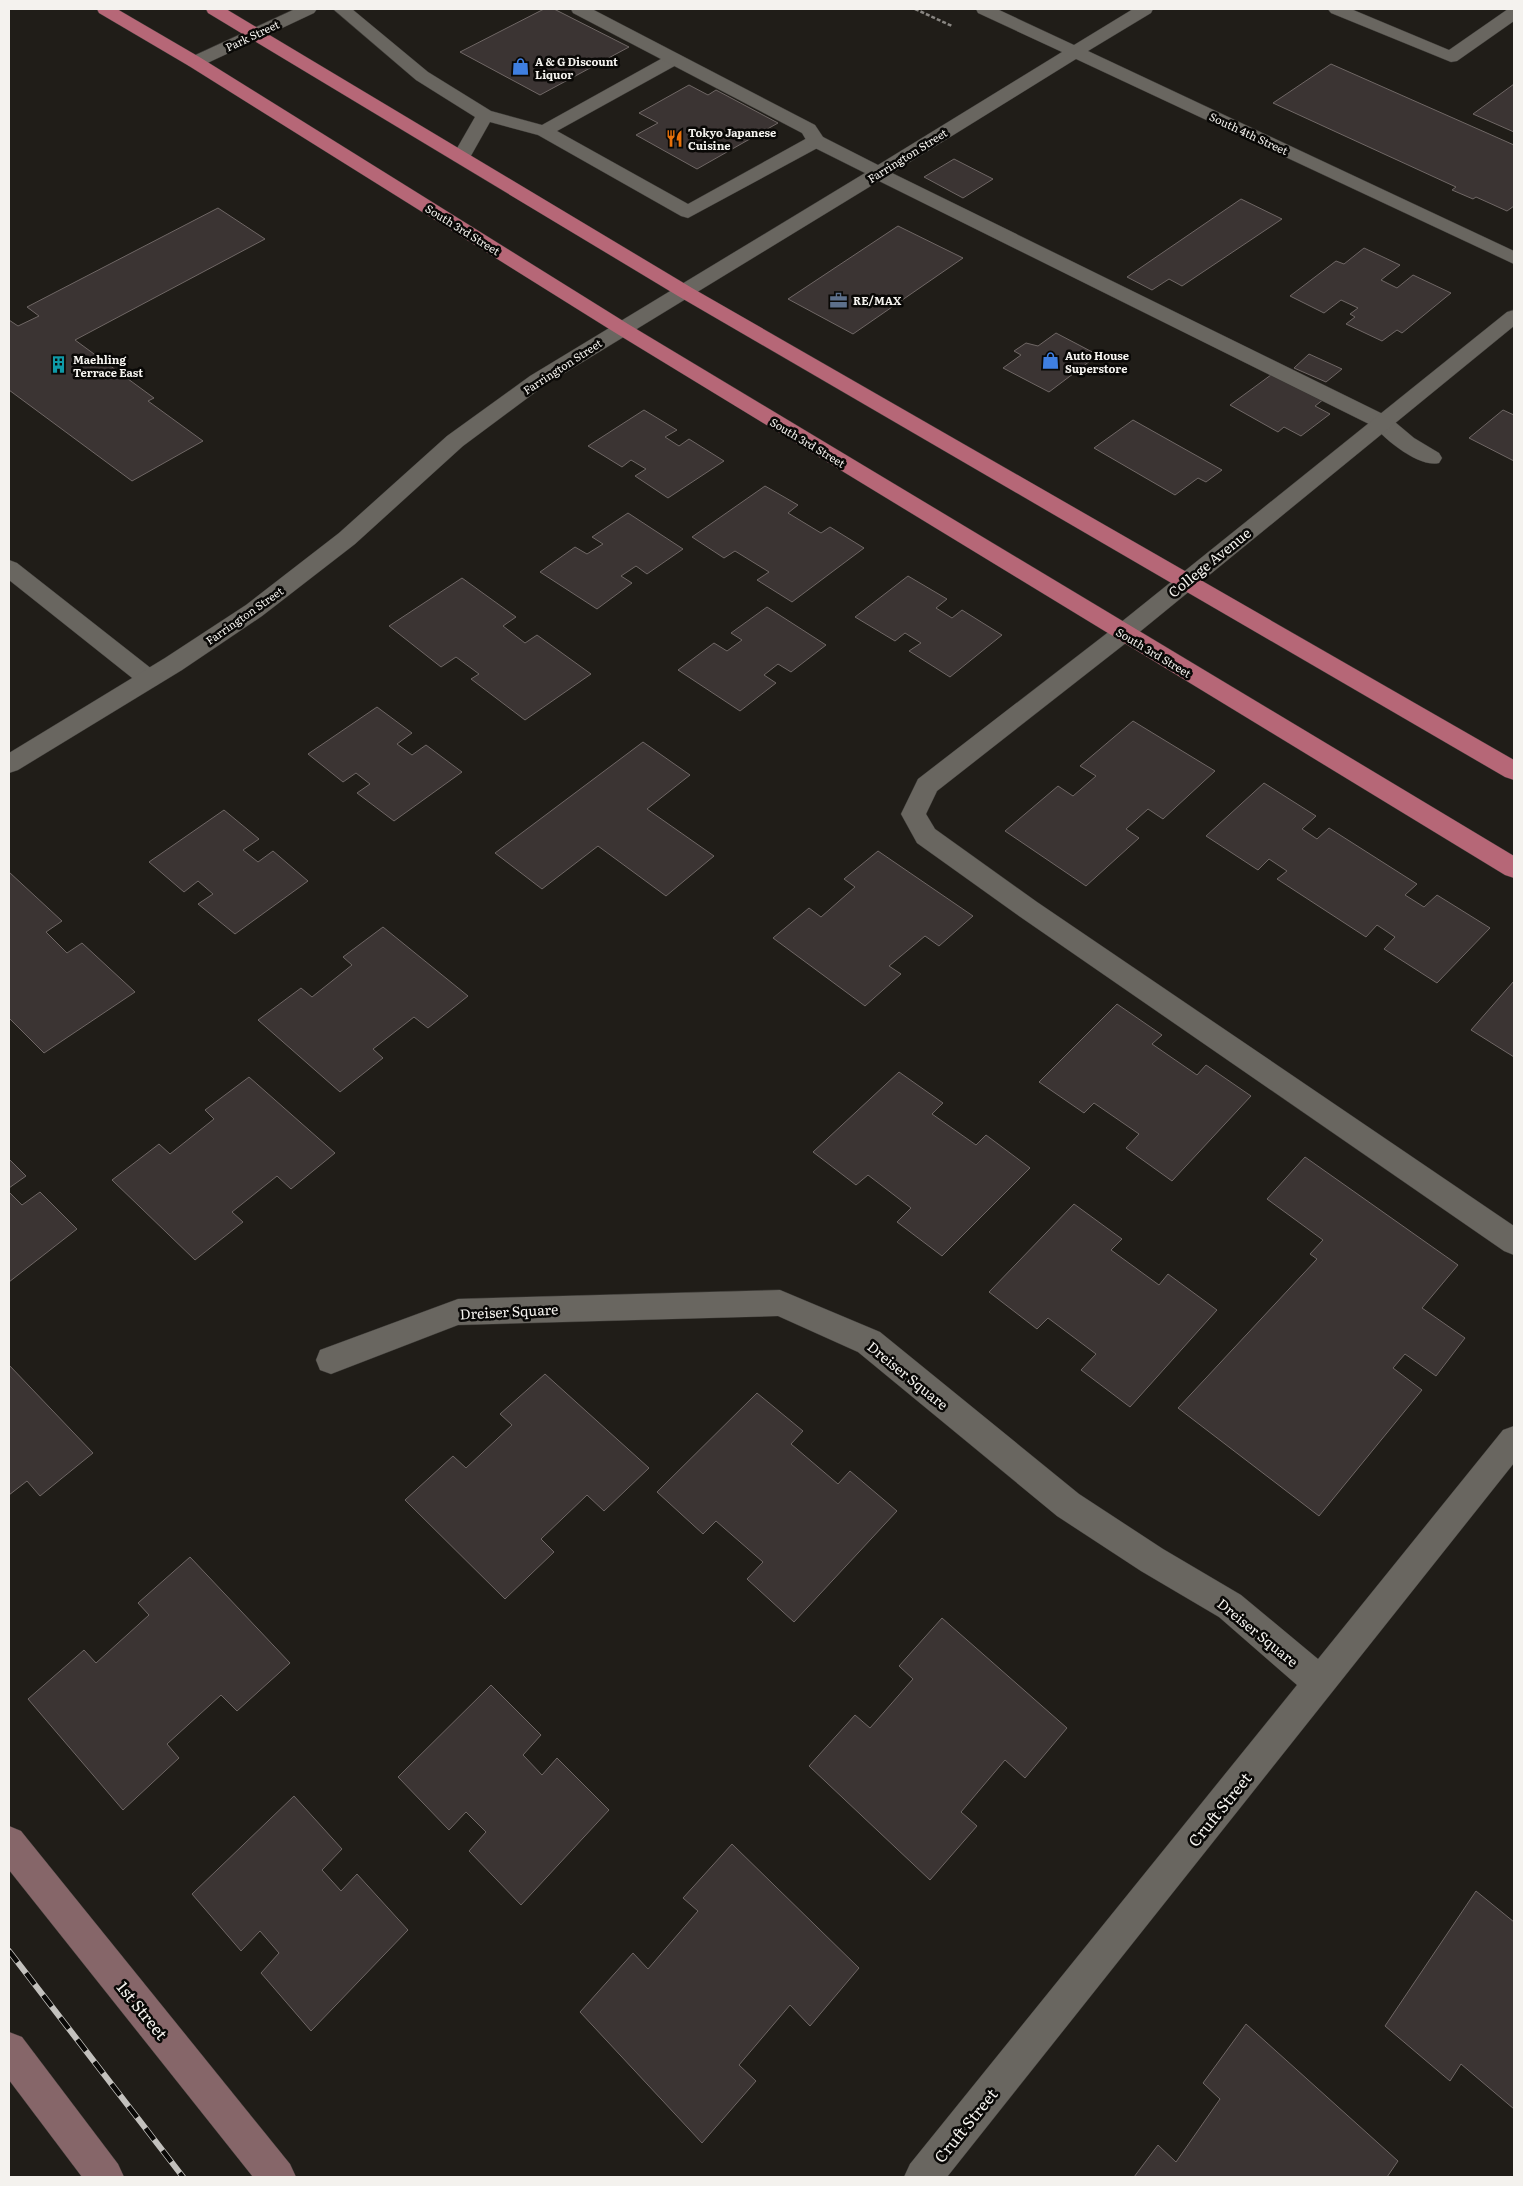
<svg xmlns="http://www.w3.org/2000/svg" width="1523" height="2186" font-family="Literata,serif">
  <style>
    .building { fill: #3b3433; stroke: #6f6765 }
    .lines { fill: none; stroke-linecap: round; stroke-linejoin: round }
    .service-casing { stroke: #393733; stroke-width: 1 }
    .minor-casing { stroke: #393733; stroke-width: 1 }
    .tertiary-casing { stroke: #393733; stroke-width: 1 }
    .secondary-casing { stroke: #393733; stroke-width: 1 }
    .trunk-casing { stroke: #393733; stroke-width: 1 }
    .path { stroke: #898682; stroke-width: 2.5; stroke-dasharray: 4 2; stroke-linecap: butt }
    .service { fill: #696660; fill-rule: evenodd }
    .minor { fill: #696660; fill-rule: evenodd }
    .tertiary { fill: #696660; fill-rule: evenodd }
    .secondary { fill: #866669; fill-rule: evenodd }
    .trunk { fill: #b66777; fill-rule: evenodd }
    .rail-casing { stroke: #c3c1bd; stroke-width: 6 }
    .rail { stroke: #090806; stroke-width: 4.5; stroke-dasharray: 14; stroke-linecap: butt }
    .labels { text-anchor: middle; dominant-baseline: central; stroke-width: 5; stroke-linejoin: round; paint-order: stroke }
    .far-street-label { font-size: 11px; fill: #f4f2ee; stroke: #090806 }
    .far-poi-label { font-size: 11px; font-weight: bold; fill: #f4f2ee; stroke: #090806; text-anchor: start }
    .street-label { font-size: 14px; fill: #f4f2ee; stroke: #090806 }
    .near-street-label { font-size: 16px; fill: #f4f2ee; stroke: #090806 }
  </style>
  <rect width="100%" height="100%" fill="#201d18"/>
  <g class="building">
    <polygon points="544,9 554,9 629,47 540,95 460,52"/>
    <polygon points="1331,64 1514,145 1514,206 1507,211 1476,197 1473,199 1452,190 1456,187 1273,103"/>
    <polygon points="1514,84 1514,132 1473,114"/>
    <polygon points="689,85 708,95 716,90 778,123 697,169 636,135 658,123 639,113"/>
    <polygon points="954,159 993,179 963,198 924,177"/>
    <polygon points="1241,199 1282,219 1182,286 1169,279 1152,290 1127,277"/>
    <polygon points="218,208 265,239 75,340 154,398 148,401 203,441 132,481 9,390 9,320 18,326 39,316 27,307"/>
    <polygon points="898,226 963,258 853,334 788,299"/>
    <polygon points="1364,248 1400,265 1381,280 1397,288 1413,275 1451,293 1402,333 1397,330 1382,341 1346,324 1355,317 1350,314 1358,308 1341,300 1324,313 1290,296 1336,261 1344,264"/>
    <polygon points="1056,333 1098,355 1049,392 1003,368 1021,355 1014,351 1026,343 1038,346"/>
    <polygon points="1309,354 1342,369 1326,382 1294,368"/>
    <polygon points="1275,372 1324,399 1315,406 1330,414 1301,436 1284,427 1278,432 1230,405"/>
    <polygon points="644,410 677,430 665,437 679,446 689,439 724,461 668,498 635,476 646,469 631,460 622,467 588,446"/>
    <polygon points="1503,410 1514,415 1514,461 1469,438"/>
    <polygon points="1133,420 1222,470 1206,482 1198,478 1175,495 1094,448"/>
    <polygon points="765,486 798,505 788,513 821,533 830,527 864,548 792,602 757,580 769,572 735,551 724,558 692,537"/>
    <polygon points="628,513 683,549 647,574 636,566 621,576 632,583 597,609 540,572 575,547 587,554 603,544 592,537"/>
    <polygon points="908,576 947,599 936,608 952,618 962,610 1002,635 950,677 909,651 921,643 905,633 895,641 855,617"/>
    <polygon points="462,578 516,617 503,626 525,643 537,635 591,674 525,720 471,679 479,674 456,657 441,667 389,626"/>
    <polygon points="767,607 826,645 791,672 778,664 764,675 776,683 740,711 678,670 714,643 727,651 742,640 731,633"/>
    <polygon points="377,707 412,733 397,744 412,755 426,745 462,772 394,821 357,793 370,784 356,773 343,782 308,754"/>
    <polygon points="1133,721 1215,771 1163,819 1148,809 1126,829 1139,838 1086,886 1005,831 1058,786 1073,796 1096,776 1080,766"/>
    <polygon points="643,742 690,775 647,809 714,856 666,896 598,846 542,889 495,853"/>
    <polygon points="1264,783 1316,816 1302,829 1317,839 1329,828 1417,884 1405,895 1424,907 1437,895 1490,928 1437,983 1384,949 1395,937 1377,925 1366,937 1277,879 1287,871 1269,859 1258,870 1206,836"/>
    <polygon points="224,810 259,839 243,850 258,862 273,851 308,881 235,934 198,904 213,894 198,881 184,892 149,862"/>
    <polygon points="878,851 973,916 939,946 925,936 889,966 901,974 865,1006 773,938 809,908 821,917 855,887 844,879"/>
    <polygon points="9,872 62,921 46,932 67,953 82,943 135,992 44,1053 9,1018"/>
    <polygon points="383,927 468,996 428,1028 414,1017 373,1049 383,1058 340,1092 258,1020 301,988 312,997 352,965 343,957"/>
    <polygon points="1514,981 1514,1057 1471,1030"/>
    <polygon points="1117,1004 1162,1035 1152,1044 1197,1075 1206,1065 1251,1096 1172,1181 1126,1148 1139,1134 1094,1103 1084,1113 1039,1082"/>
    <polygon points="899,1072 943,1103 932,1114 976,1145 986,1135 1030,1168 942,1256 897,1222 911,1208 868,1175 856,1185 813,1152"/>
    <polygon points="249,1077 335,1153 291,1189 277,1176 232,1212 243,1222 195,1260 112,1180 159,1144 170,1154 214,1119 205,1110"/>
    <polygon points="1305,1157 1458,1265 1422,1308 1465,1338 1436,1376 1405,1354 1393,1368 1422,1390 1319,1516 1178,1408 1317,1259 1310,1254 1323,1240 1267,1199"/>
    <polygon points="9,1159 26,1176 9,1188"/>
    <polygon points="9,1192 22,1205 40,1192 77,1229 9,1282"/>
    <polygon points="1074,1204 1122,1239 1111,1250 1159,1285 1168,1274 1217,1310 1130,1407 1081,1370 1096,1354 1048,1318 1037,1329 989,1292"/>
    <polygon points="9,1365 93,1453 40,1496 27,1481 9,1495"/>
    <polygon points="545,1374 649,1468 604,1511 587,1495 541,1539 554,1552 505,1599 405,1500 453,1456 466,1468 512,1425 500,1414"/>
    <polygon points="757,1393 803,1431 791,1444 838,1484 850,1471 897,1511 794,1622 747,1579 763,1562 716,1521 703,1534 657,1492"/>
    <polygon points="190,1557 290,1663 237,1711 221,1695 167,1744 179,1758 123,1810 28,1699 84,1650 96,1663 149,1615 138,1603"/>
    <polygon points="942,1618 1067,1728 1025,1778 1005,1760 961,1812 977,1826 930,1880 809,1766 855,1715 870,1728 913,1679 899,1666"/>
    <polygon points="491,1685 541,1735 523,1755 542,1775 557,1758 609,1810 521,1905 469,1851 486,1832 466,1812 449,1830 398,1777"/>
    <polygon points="294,1796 342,1849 322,1870 341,1891 357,1874 408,1930 311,2031 261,1973 279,1953 260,1931 241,1951 192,1894"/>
    <polygon points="732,1844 859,1968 810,2026 790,2005 739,2065 756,2081 702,2143 580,2012 633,1953 648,1969 698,1911 683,1898"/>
    <polygon points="1476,1891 1514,1922 1514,2109 1461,2064 1450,2081 1385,2026"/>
    <polygon points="1246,2024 1398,2161 1387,2177 1134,2177 1158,2145 1176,2162 1220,2099 1203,2083"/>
  </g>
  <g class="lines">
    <defs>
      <g id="service">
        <polygon points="333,9 352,9 428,72 491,111 542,125 668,55 680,55 683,59 680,63 557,131 688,204 809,137 823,137 825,141 823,145 688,218 681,216 538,135 490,122 468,161 454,161 452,157 475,117 416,80"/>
        <polygon points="1328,9 1351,9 1449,50 1508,9 1514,9 1514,21 1457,61 1451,62 1331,13"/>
        <path d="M 1382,415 L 1389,417 L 1414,438 L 1439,453 L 1442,458 L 1439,463 C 1419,468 1382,438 1371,422 L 1375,417 Z"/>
        <polygon points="9,560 17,563 157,673 161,679 157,685 149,687 141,685 9,580"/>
      </g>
      <g id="minor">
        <polygon points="295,9 317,9 314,13 201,66 189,66 186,62 189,58"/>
        <polygon points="571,9 592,9 815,125 823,137 878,165 1062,52 978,13 976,9 997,9 1074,45 1133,9 1153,9 1151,13 1088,51 1514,251 1514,264 1076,59 892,173 1389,417 1393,422 1389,427 1382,429 1375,427 879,181 545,385 463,446 355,544 262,616 182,670 18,770 9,773 9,753 165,658 246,605 339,533 447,436 530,376 865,173 809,145 802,133 573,13"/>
        <polygon points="1123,625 1131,627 1135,633 1131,639 937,791 926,814 935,829 1037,902 1514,1226 1514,1255 1504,1251 1019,916 917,843 901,814 918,779 1115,627"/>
        <polygon points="780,1290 880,1332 1079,1494 1163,1549 1241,1595 1318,1659 1503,1430 1514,1426 1514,1463 947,2177 904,2177 910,2164 1297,1685 1219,1617 1141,1571 1057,1516 858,1352 778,1316 458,1325 331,1374 320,1370 316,1360 320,1350 458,1299"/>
      </g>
      <polygon id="tertiary" points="1514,310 1514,326 1131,639 1123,641 1115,639 1111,633 1115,627 1507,312"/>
      <g id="secondary">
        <polygon points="9,1826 21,1831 290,2164 296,2177 253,2177 9,1870"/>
        <polygon points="9,2032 22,2037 118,2164 124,2177 82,2177 9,2080"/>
      </g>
      <g id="trunk">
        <polygon points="97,9 117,9 201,58 628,324 1514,856 1514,878 1505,875 614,332 189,66 99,13"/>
        <polygon points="206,9 226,9 692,288 1514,760 1514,780 1505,777 678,296 208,13"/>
      </g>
    </defs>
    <use href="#service" class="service-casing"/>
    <use href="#minor" class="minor-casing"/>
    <use href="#tertiary" class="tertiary-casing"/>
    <use href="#secondary" class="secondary-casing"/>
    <use href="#trunk" class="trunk-casing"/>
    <polyline class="path" points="915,9 952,26"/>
    <use href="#service" class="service"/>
    <use href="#minor" class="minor"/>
    <use href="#tertiary" class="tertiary"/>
    <use href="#secondary" class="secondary"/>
    <use href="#trunk" class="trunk"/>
    <defs>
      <polyline id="rail" points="9,1951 183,2177"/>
    </defs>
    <use href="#rail" class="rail-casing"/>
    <use href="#rail" class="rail"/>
  </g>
  <defs>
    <symbol id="shop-bare" viewBox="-9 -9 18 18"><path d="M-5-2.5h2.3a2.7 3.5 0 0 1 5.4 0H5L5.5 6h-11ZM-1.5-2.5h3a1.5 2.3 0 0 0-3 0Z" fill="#3f7fe0" stroke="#090806" stroke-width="2.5" paint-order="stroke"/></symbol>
    <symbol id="restaurant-bare" viewBox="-9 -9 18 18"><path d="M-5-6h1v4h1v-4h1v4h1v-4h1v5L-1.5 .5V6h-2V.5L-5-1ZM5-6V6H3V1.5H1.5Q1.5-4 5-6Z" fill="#e8710a" stroke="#090806" stroke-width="2.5" paint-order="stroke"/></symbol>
    <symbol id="office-bare" viewBox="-9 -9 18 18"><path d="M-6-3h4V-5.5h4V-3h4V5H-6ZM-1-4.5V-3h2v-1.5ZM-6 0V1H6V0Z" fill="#5c6f8a" stroke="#090806" stroke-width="2.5" paint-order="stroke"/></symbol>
    <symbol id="building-bare" viewBox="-9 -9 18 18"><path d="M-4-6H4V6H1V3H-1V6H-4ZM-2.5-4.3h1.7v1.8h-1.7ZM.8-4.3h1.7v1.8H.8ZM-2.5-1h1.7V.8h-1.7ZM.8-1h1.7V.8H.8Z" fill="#0f9aa8" stroke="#090806" stroke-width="2.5" paint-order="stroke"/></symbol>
  </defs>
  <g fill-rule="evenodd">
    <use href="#shop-bare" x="508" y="54" width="25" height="25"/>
    <use href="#restaurant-bare" x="662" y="126" width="25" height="25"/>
    <use href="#office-bare" x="826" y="288" width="25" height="25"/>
    <use href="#shop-bare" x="1038" y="348" width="25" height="25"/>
    <use href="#building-bare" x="46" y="352" width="25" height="25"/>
  </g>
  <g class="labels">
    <g class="far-street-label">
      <text transform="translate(252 35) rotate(-25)">Park Street</text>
      <text transform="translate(1249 133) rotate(25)">South 4th Street</text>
      <text transform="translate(907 155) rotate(-32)">Farrington Street</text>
      <text transform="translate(463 229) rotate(32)">South 3rd Street</text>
      <text transform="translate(562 366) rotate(-33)">Farrington Street</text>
      <text transform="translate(808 442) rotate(31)">South 3rd Street</text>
      <text transform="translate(244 615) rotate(-35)">Farrington Street</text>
      <text transform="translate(1154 652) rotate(31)">South 3rd Street</text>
    </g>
    <g class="far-poi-label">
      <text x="535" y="61">A &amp; G Discount<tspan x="535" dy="13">Liquor</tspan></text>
      <text x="688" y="132">Tokyo Japanese<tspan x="688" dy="13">Cuisine</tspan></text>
      <text x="853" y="300">RE/MAX</text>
      <text x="1065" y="355">Auto House<tspan x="1065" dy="13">Superstore</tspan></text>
      <text x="73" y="359">Maehling<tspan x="73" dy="13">Terrace East</tspan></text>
    </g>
    <g class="street-label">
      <text transform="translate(1209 562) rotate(-39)">College Avenue</text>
      <text transform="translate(509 1311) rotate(-3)">Dreiser Square</text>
      <text transform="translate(908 1375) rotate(39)">Dreiser Square</text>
      <text transform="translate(1258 1632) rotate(39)">Dreiser Square</text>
    </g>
    <g class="near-street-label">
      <text transform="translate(1219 1809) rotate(-51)">Cruft Street</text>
      <text transform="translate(143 2010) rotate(51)">1st Street</text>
      <text transform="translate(965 2125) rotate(-51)">Cruft Street</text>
    </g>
  </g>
  <rect width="1523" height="2186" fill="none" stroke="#f4f2ee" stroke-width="20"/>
</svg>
